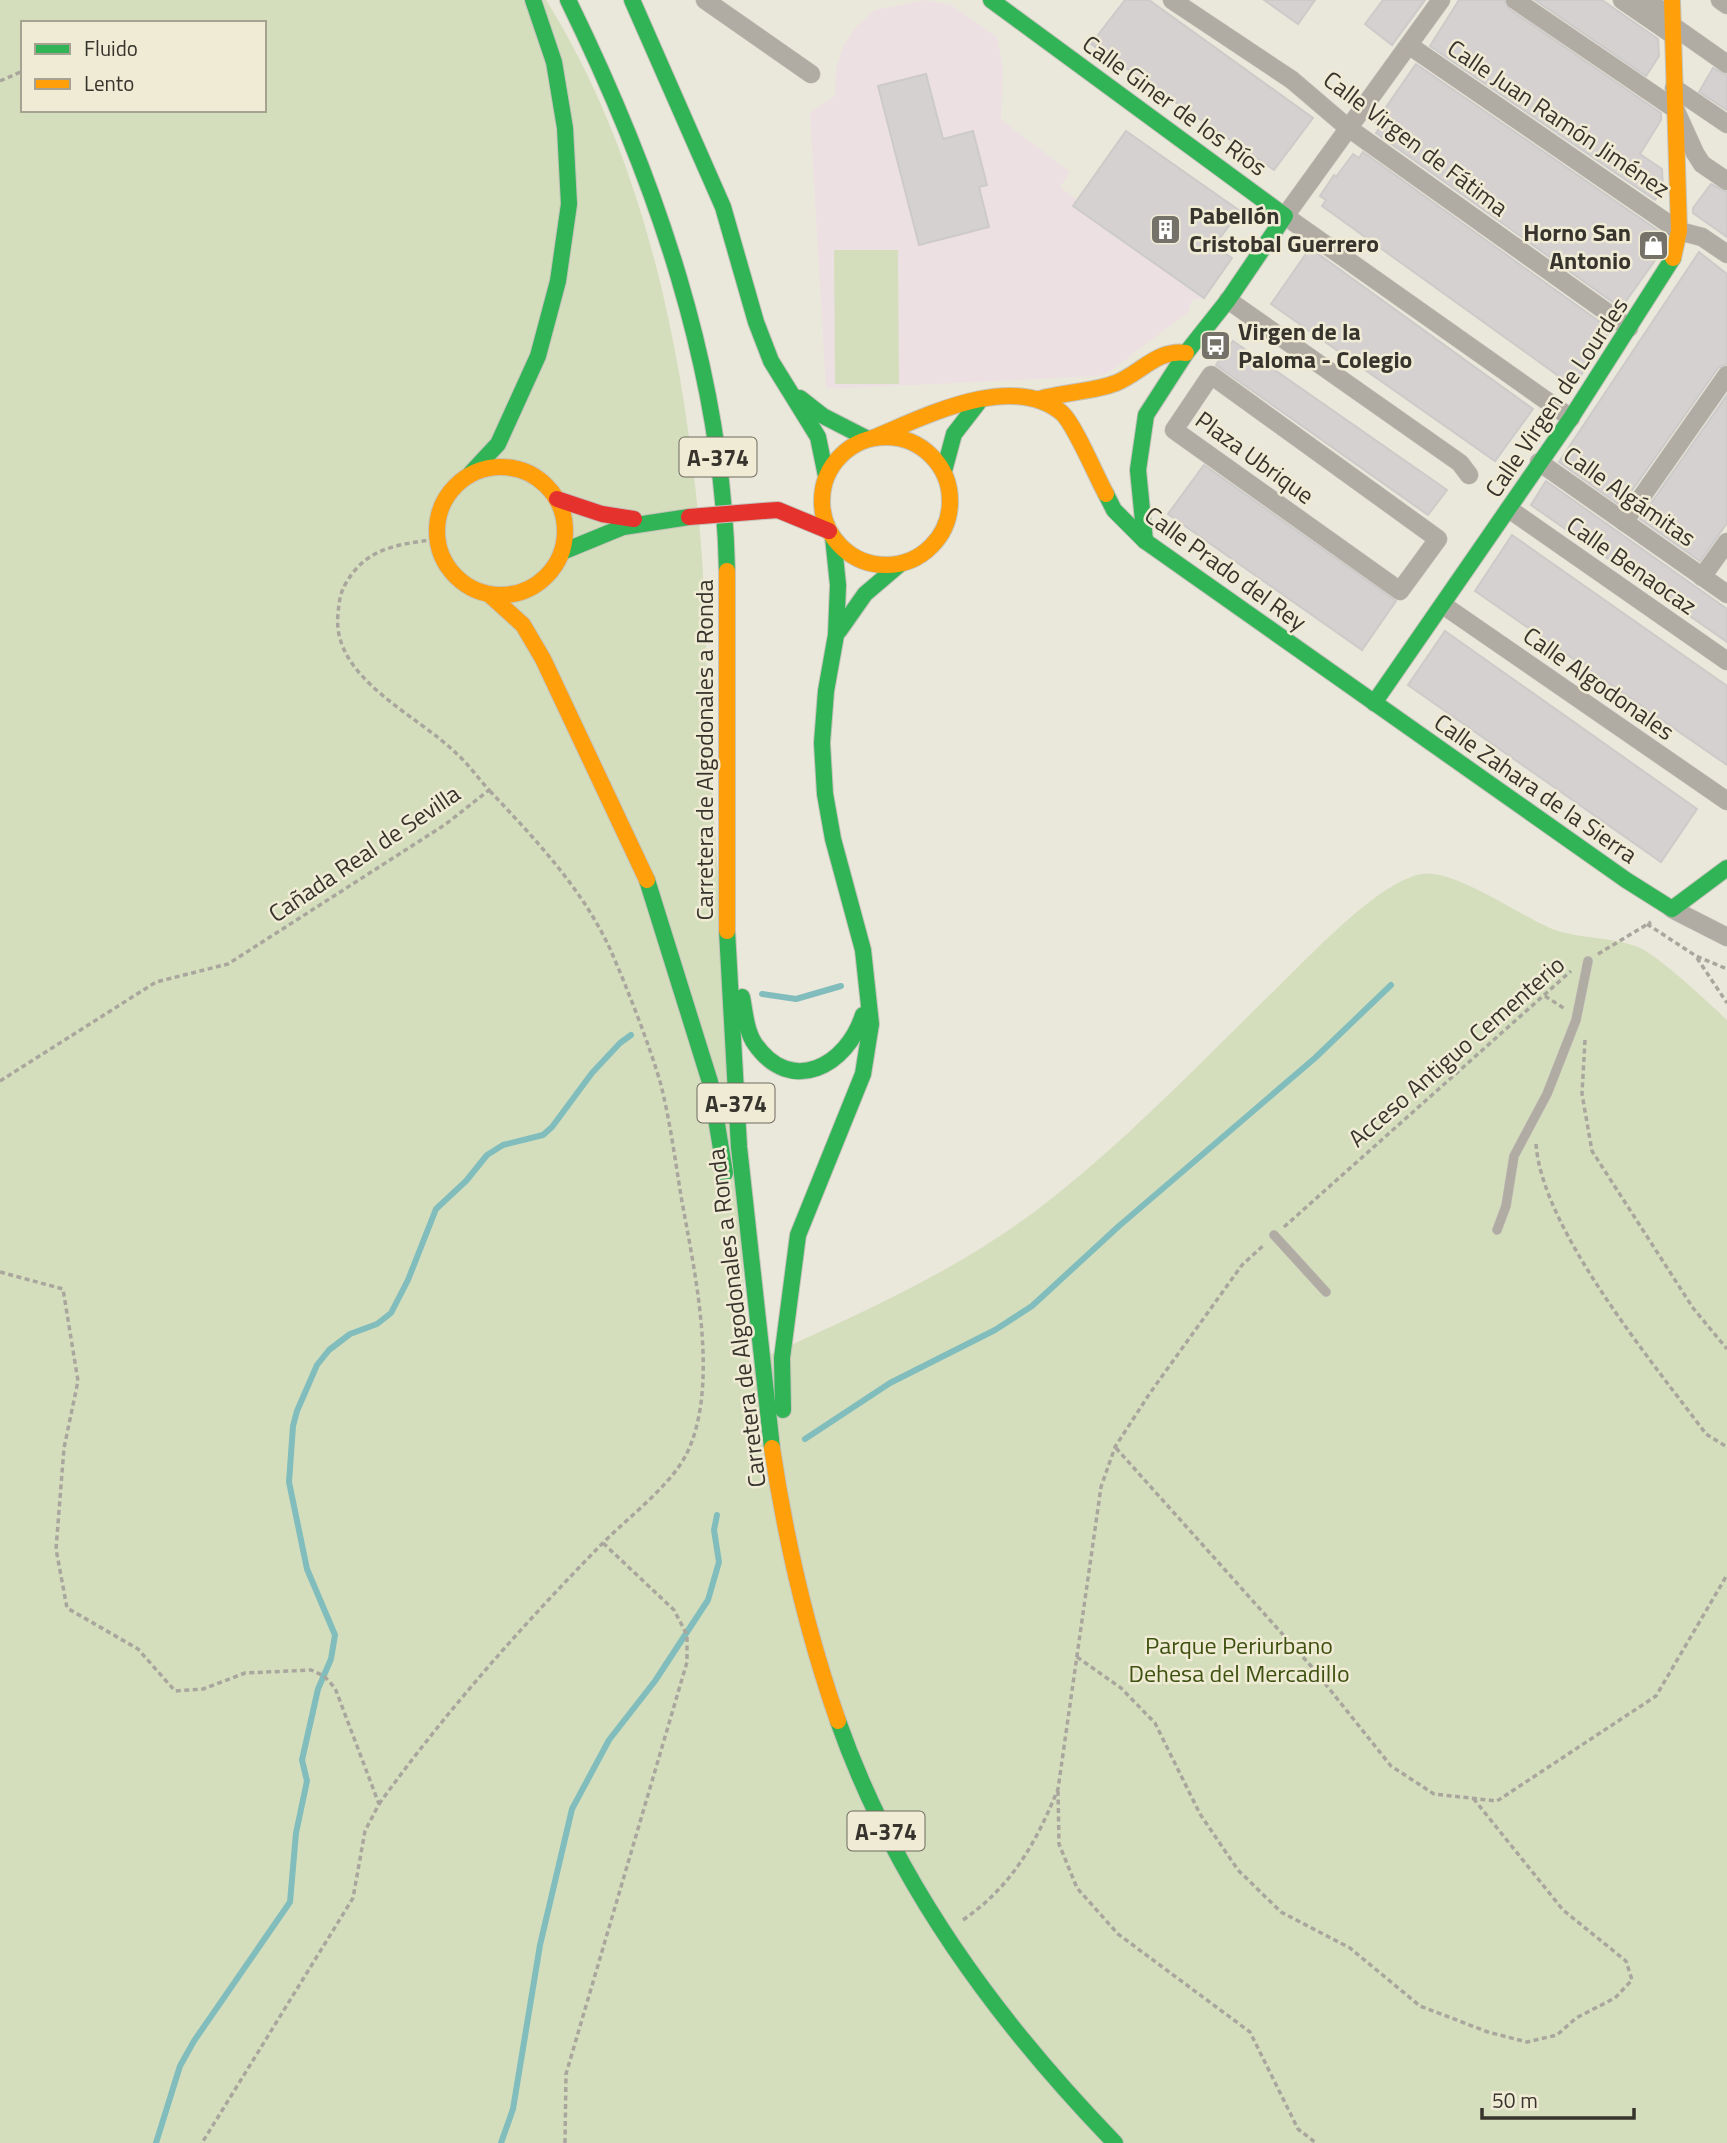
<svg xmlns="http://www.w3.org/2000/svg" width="1727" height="2143" font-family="'Titillium Web',sans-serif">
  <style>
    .education { fill: #ede0e2 }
    .green { fill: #d5debc; fill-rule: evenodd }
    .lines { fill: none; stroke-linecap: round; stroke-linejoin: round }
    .stream { stroke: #81bdbc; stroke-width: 6 }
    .building { fill: #d4d1d0; stroke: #cdcbc9; stroke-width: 2 }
    .lane-casing { stroke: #c4c2ba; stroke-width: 10 }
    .street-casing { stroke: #c4c2ba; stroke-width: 19 }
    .fast-casing { stroke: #c4c2ba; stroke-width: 18 }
    .slow-casing { stroke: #c4c2ba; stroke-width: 18 }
    .jam-casing { stroke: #c4c2ba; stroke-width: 18 }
    .path { stroke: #a9a69e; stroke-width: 3.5; stroke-dasharray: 5 3.5; stroke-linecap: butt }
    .lane { stroke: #b1aca3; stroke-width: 9 }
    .street { stroke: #b1aca3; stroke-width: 18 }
    .fast { stroke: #30b455; stroke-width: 16 }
    .slow { stroke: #ff9f0a; stroke-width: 16 }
    .jam { stroke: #e5322d; stroke-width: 16 }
    .jam-bridge-casing { stroke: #c4c2ba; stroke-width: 18; stroke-linecap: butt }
    .jam-bridge { stroke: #e5322d; stroke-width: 16 }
    .labels { text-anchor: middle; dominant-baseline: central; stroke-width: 5; stroke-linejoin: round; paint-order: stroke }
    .shield { fill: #f0ebd5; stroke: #6e6b5f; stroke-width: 2 }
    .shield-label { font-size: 23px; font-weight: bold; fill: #36342c }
    .street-label { font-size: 24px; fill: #36342c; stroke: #f0ebd5 }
    .poi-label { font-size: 24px; font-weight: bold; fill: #36342c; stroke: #f0ebd5; text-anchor: start }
    .park-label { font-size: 24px; fill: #3e5110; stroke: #f0ebd5 }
  </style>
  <rect width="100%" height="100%" fill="#eae7db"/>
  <polygon class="education" points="926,0 951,5 997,37 1003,68 1001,120 1070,172 1060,187 1077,200 1073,206 1204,298 1192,300 1188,312 1112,370 1100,376 826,389 810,113 835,96 836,68 843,47 856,27 875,10"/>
  <g class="green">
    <path d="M 0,0 L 546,0 C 645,159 683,349 700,533 C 707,611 706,691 711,770 C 724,968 736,1166 749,1364 C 855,1316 965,1269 1056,1195 C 1135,1132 1206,1057 1278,987 C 1310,956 1379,881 1422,874 C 1458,869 1523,919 1558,931 C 1584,939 1615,937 1640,948 C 1660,957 1709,1003 1727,1020 L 1727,2143 L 0,2143 ZM 23,23 L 264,23 L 264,110 L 23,110 Z"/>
    <polygon points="834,250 898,250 899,384 835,384"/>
  </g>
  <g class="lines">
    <g class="stream">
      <polyline points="762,994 796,999 841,986"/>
      <polyline points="805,1439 890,1383 995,1330 1032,1306 1119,1226 1315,1058 1391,985"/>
      <polyline points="156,2143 180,2066 194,2041 290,1902 296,1833 307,1781 302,1760 318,1689 331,1659 335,1635 307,1569 289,1482 293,1426 297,1411 317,1365 329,1350 350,1334 377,1324 391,1313 408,1280 436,1209 466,1181 487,1155 503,1145 543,1135 552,1127 592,1073 620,1043 631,1035"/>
      <polyline points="501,2143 513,2109 540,1945 572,1809 609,1740 655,1681 708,1600 719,1562 714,1530 717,1515"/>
    </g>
  </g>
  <g class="building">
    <polygon points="1125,0 1149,0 1313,118 1274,170 1091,44"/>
    <polygon points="1264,0 1315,0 1298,24"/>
    <polygon points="1383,0 1425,0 1392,45 1365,24"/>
    <polygon points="1459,0 1504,0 1509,9 1661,113 1661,120 1640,154 1662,169 1663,189 1655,200 1430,46"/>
    <polygon points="1535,0 1602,0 1658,39 1659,56 1646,76"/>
    <polygon points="1416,64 1663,234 1658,256 1621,308 1376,133 1380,127 1375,123"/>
    <polygon points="1713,68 1727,75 1727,110 1699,92"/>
    <polygon points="926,74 943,139 973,131 987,185 979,187 989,227 919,245 878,86"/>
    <polygon points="1126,131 1240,211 1214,246 1232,258 1204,298 1073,206"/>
    <polygon points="1363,152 1607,327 1605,330 1609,332 1577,381 1571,376 1567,382 1322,206 1326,200 1320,196 1334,175 1336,177 1353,154 1359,158"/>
    <polygon points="1711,184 1727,192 1727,237 1693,213 1693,208"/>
    <polygon points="1310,248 1533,409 1495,461 1271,304"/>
    <polygon points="1699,252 1727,274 1727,364 1718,368 1621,506 1559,462"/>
    <polygon points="1233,341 1447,490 1428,515 1216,365"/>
    <polygon points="1727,395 1727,523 1700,561 1640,519"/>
    <polygon points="1204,465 1396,601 1362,650 1168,514"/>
    <polygon points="1546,481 1727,609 1727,642 1531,505"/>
    <polygon points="1512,535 1727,686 1727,765 1475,591"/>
    <polygon points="1445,631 1697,809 1661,862 1408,685"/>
  </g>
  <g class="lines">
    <defs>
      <g id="lane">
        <polyline points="1497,1230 1506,1206 1514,1156 1547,1094 1576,1020 1588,961"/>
        <polyline points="1274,1235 1326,1292"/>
      </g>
      <g id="street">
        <polyline points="705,0 811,74"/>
        <polyline points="1172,0 1292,80 1347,127 1629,328"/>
        <polyline points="1441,0 1285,216 1571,418"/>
        <polyline points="1515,0 1675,109 1695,153 1702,164 1727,181"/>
        <polyline points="1622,0 1673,35"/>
        <polyline points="1644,0 1661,10"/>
        <polyline points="1720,0 1727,5"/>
        <polyline points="1673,26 1727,64"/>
        <polyline points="1410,46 1679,231 1702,237 1727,254"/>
        <polyline points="1674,88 1727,124"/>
        <polyline points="1228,300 1460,463 1469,475"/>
        <polygon points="1211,375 1438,539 1400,591 1174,430"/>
        <polyline points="1539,462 1727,594"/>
        <polyline points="1509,509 1727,661"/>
        <polyline points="1624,522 1727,375"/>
        <polyline points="1702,577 1727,542"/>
        <polyline points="1443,605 1727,801"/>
        <polyline points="1672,909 1727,937"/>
      </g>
      <g id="fast">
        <path d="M 568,0 C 655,178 723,370 727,571"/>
        <polyline points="632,0 723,207 756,322 771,361 818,437 826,476"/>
        <polyline points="991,0 1285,216 1228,300 1186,353 1146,415 1138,470 1145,541"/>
        <polyline points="800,398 823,416 868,439"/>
        <polyline points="944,471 954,434 978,403"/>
        <polyline points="471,473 498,444 538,356 558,281 569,204 565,128 554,62 533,0"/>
        <polyline points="1106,494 1114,510 1145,541 1626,880 1672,909 1727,868"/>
        <polyline points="562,552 623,527 689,517"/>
        <polyline points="839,631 865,594 899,565"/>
        <polyline points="1374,703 1571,418 1673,258"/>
        <polyline points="647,880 710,1082 725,1173"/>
        <polyline points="727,931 739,1147 772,1448"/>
        <path d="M 742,997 C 745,1012 746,1031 755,1044 C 791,1096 847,1066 863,1015"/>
        <polyline points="783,1410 782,1358 798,1235 863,1074 871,1024 863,950 833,839 825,794 822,743 826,691 836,635 838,585 833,537"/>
        <path d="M 838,1721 C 895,1883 997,2021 1115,2143"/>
      </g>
      <g id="slow">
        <polyline points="1672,0 1679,231 1673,258"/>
        <path d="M 1040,399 C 1065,392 1092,392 1116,383 C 1141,373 1157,349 1186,353"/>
        <circle cx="886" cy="501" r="64"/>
        <path d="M 873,438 C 924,417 1012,371 1062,413 C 1075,425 1096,476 1106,494"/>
        <circle cx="501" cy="531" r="64"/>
        <polyline points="490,595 523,625 543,659 647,880"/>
        <polyline points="727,931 727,571"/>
        <path d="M 772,1448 C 786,1542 807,1632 838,1721"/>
      </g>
      <g id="jam">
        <polyline points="557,499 602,514 634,519"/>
        <polyline points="763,511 778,510 829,531"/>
      </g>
    </defs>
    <use href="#lane" class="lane-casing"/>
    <use href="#street" class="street-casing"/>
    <use href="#fast" class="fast-casing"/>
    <use href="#slow" class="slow-casing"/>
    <use href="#jam" class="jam-casing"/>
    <g class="path">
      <polyline points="0,81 23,71"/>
      <polyline points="1647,924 1696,956 1727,969"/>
      <polyline points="1598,954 1651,922"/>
      <polyline points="1697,958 1727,1003"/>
      <polyline points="1545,996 1565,1009"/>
      <polyline points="1585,1040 1582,1094 1592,1151 1693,1308 1727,1349"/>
      <path d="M 0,1081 L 156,982 L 228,964 L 446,824 L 489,790 C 478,778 469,765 457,754 C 418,715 331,678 338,614 C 339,602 340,593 346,583 C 367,547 397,545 436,539"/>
      <path d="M 1536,1144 C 1542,1230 1654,1364 1706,1434 L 1727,1447"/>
      <polyline points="1284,1227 1571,971"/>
      <polyline points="0,1272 63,1289 78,1381 64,1448 56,1549 67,1608 138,1649 175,1691 203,1689 245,1673 311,1670 324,1676 335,1688 379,1804 365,1831 353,1898 202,2143"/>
      <polyline points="1116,1448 1311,1666 1391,1766 1434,1794 1497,1801 1656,1696 1727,1575"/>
      <polyline points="1077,1657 1121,1688 1155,1723 1200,1814 1238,1870 1281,1912 1350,1948 1420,2006 1488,2032 1527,2042 1557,2035 1576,2018 1615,1998 1632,1980 1626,1961 1563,1910 1473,1798"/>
      <polyline points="1058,1791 1059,1844 1077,1888 1118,1934 1250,2032 1298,2129 1316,2143"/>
      <path d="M 379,1804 C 444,1714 519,1629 596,1550 C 623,1521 668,1489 686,1455 C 721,1386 694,1269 681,1196 C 675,1159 670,1121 661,1085 C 650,1046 627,988 611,951 C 583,889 534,838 489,790"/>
      <path d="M 963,1920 C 1012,1886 1036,1843 1058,1789 L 1101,1487 L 1115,1447 L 1150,1393 L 1242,1265 L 1265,1244"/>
      <polyline points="565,2143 566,2074 687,1662 687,1635 674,1610 603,1543"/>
    </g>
    <use href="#lane" class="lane"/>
    <use href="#street" class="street"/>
    <use href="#fast" class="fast"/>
    <use href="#slow" class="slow"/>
    <use href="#jam" class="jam"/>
    <defs>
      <polyline id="jam-bridge" points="689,517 763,511"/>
    </defs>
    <use href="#jam-bridge" class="jam-bridge-casing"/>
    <use href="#jam-bridge" class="jam-bridge"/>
  </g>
  <defs>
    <symbol id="building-square" viewBox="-11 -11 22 22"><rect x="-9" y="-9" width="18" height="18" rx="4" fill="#757369" stroke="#f0ebd5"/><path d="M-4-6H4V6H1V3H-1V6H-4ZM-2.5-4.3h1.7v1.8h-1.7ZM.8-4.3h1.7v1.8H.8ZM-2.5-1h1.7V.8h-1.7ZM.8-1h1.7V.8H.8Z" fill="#fff"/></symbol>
    <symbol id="shop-square" viewBox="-11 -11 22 22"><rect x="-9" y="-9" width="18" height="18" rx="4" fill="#757369" stroke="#f0ebd5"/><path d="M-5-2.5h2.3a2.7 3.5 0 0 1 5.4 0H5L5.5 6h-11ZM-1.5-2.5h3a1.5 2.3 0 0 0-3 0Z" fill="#fff"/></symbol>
    <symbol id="bus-square" viewBox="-11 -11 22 22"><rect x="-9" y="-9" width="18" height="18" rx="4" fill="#757369" stroke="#f0ebd5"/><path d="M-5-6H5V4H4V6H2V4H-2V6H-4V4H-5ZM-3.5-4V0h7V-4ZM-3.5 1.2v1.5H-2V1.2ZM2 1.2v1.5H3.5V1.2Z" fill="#fff"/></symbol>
  </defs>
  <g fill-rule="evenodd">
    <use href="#building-square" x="1148" y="212" width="35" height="35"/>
    <use href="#shop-square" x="1636" y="228" width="35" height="35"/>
    <use href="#bus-square" x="1198" y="328" width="35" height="35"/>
  </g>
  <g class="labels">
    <g class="shield">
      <rect x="679.5" y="437.5" width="77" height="39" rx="5"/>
      <rect x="697.5" y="1083.5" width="77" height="39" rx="5"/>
      <rect x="847.5" y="1811.5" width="77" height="39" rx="5"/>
    </g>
    <g class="shield-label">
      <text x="718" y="457">A-374</text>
      <text x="736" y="1103">A-374</text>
      <text x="886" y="1831">A-374</text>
    </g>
    <g class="street-label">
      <text transform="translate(1175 105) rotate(36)">Calle Giner de los Ríos</text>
      <text transform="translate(1559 118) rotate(34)">Calle Juan Ramón Jiménez</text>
      <text transform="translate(1416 143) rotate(37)">Calle Virgen de Fátima</text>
      <text transform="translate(1556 397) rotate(-56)">Calle Virgen de Lourdes</text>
      <text transform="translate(1255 457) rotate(36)">Plaza Ubrique</text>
      <text transform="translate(1630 496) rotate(35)">Calle Algámitas</text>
      <text transform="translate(1632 565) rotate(35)">Calle Benaocaz</text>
      <text transform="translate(1226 568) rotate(36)">Calle Prado del Rey</text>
      <text transform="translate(1599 683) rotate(35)">Calle Algodonales</text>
      <text transform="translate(704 750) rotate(-90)">Carretera de Algodonales a Ronda</text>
      <text transform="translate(1536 788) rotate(35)">Calle Zahara de la Sierra</text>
      <text transform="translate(364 853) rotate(-34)">Cañada Real de Sevilla</text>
      <text transform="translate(1456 1051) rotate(-41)">Acceso Antiguo Cementerio</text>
      <text transform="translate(736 1318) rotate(-97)">Carretera de Algodonales a Ronda</text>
    </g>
    <g class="poi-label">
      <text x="1189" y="215">Pabellón<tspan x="1189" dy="28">Cristobal Guerrero</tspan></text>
      <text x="1631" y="232" text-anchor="end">Horno San<tspan x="1631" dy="28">Antonio</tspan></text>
      <text x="1238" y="331">Virgen de la<tspan x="1238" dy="28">Paloma - Colegio</tspan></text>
    </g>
    <g class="park-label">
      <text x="1239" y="1645">Parque Periurbano<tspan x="1239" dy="28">Dehesa del Mercadillo</tspan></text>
    </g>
  </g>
  <rect x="21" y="21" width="245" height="91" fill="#f0ebd5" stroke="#a6a291" stroke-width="2"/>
  <rect x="35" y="44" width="35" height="10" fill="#30b455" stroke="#a6a291" stroke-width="2"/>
  <text x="84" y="56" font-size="21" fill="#36342c">Fluido</text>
  <rect x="35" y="79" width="35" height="10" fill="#ff9f0a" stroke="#a6a291" stroke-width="2"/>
  <text x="84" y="91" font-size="21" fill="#36342c">Lento</text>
  <path d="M1482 2108v10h152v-10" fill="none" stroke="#36342c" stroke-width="3.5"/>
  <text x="1492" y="2108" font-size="21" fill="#36342c" stroke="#f0ebd5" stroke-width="5" paint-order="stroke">50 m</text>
</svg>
